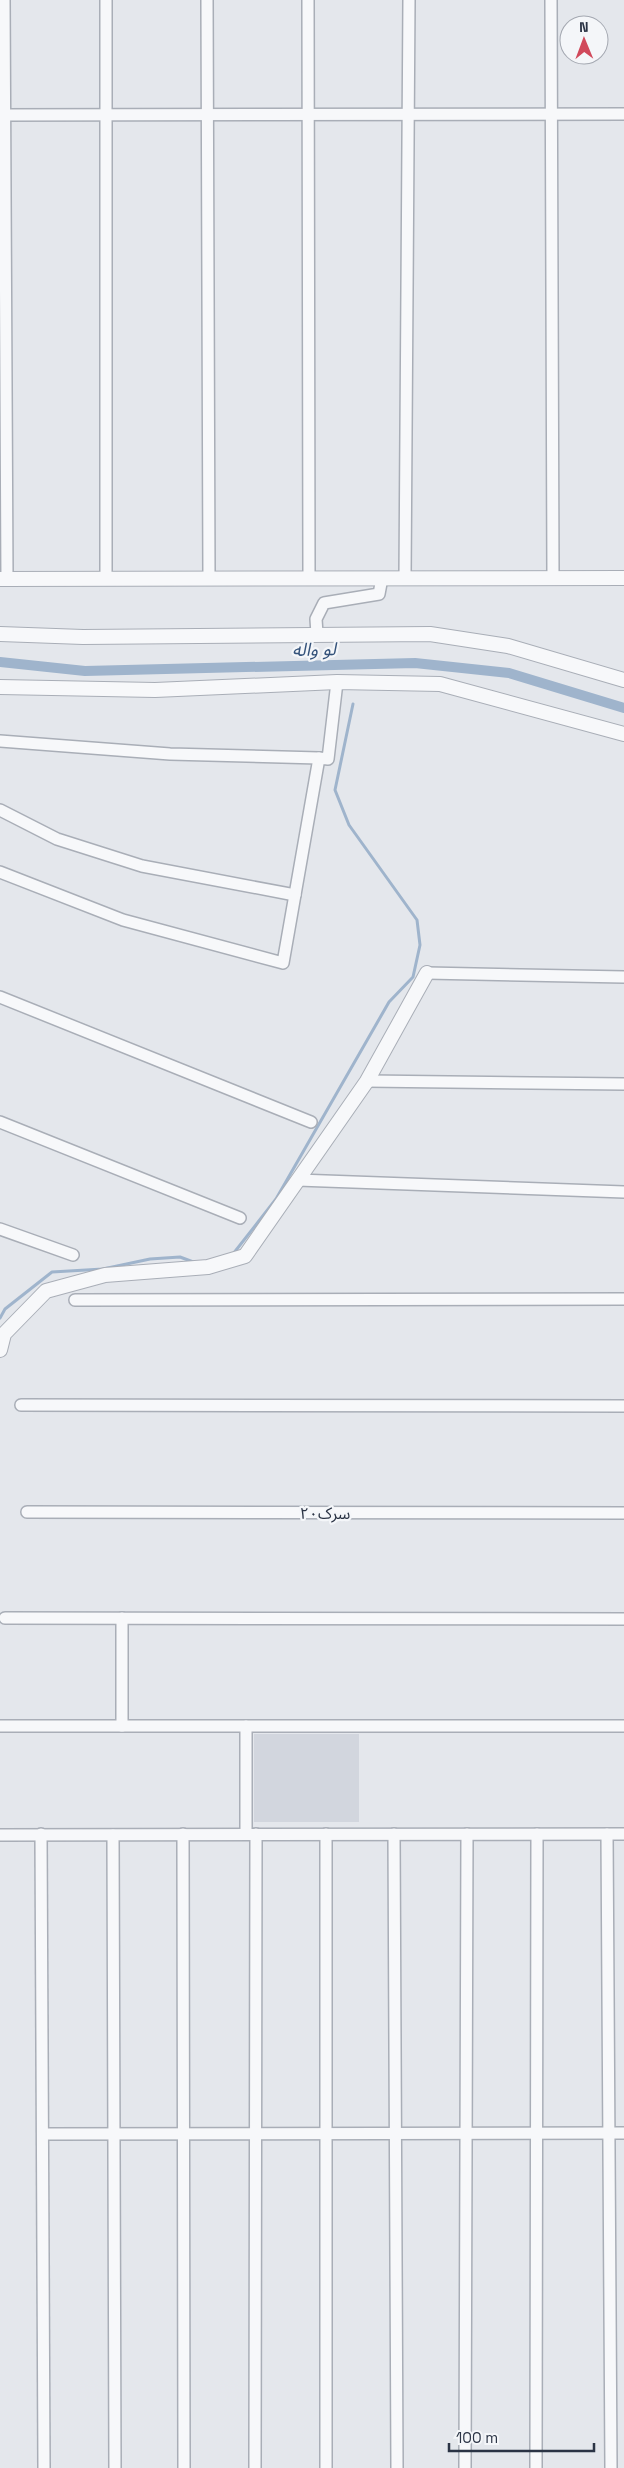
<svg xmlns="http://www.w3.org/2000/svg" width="624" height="2468" font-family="'Space Grotesk','Noto Sans Arabic',sans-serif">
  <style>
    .built { fill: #d2d6de }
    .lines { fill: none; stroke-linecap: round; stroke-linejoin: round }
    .stream { stroke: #9fb4cc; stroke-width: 3 }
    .canal { stroke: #9fb4cc; stroke-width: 10 }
    .minor-casing { stroke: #a9aeb7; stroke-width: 14 }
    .tertiary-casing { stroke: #a9aeb7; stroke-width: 16 }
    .minor { stroke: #f7f8fa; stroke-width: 11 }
    .tertiary { stroke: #f7f8fa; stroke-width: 14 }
    .labels { text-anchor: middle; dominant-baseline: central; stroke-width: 4.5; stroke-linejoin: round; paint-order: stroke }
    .street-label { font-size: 16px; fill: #2b3445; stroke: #f4f6f9 }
    .water-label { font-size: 18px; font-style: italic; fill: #34527a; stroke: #f4f6f9 }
  </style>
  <rect width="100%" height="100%" fill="#e4e7ec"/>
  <rect class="built" x="254" y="1734" width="105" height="88"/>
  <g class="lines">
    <g class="stream">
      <polyline points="233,1254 276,1199 389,1002 413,977 420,945 417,920 349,825 335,790 353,704"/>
      <polyline points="0,1318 5,1309 52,1272 103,1269 150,1259 180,1257 196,1263"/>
    </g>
    <polyline class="canal" points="0,662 85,671 415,663 509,673 624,708"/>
    <defs>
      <g id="minor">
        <polyline points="4,0 7,579"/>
        <polyline points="106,0 106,579"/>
        <polyline points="207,0 209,579"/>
        <polyline points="308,0 309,578"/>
        <polyline points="551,0 553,578"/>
        <polyline points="0,115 624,114"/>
        <polyline points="405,578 409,0"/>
        <polyline points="317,634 316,619 324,603 379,594 382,578"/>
        <polyline points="0,741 170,754 319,758"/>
        <polyline points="0,810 57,839 142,866 295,895"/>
        <polyline points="0,872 123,920 283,963 319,758 328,759 337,682"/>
        <polyline points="427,973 624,977"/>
        <polyline points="0,997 311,1122"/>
        <polyline points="367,1081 624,1084"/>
        <polyline points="0,1122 240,1218"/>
        <polyline points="298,1180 624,1192"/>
        <polyline points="0,1229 73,1255"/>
        <polyline points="75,1300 624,1299"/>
        <polyline points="21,1405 624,1406"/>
        <polyline points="27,1512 624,1513"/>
        <polyline points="5,1618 624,1619"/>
        <polyline points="122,1618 122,1726"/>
        <polyline points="0,1726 624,1726"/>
        <polyline points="41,1834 44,2468"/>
        <polyline points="183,1834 184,2468"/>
        <polyline points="246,1834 246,1726"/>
        <polyline points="326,1834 326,2468"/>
        <polyline points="394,1834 397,2468"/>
        <polyline points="607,1834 611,2468"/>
        <polyline points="0,1835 624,1834"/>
        <polyline points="113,1835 115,2468"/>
        <polyline points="43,2134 624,2133"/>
        <polyline points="255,2468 256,1834"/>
        <polyline points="465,2468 467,1834"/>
        <polyline points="536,2468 537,1834"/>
      </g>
      <g id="tertiary">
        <polyline points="0,579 624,578"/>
        <polyline points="0,634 83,637 430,634 508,646 624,680"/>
        <polyline points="0,687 155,690 337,682 440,684 624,734"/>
        <polyline points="0,1350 4,1334 46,1291 105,1275 208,1267 245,1256 367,1081 427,973"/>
      </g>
    </defs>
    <use href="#minor" class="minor-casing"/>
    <use href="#tertiary" class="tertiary-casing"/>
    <use href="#minor" class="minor"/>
    <use href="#tertiary" class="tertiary"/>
  </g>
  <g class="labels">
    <g class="street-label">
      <text x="325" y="1513">سرک۲۰</text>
    </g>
    <g class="water-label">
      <text transform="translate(314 649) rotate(-1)">لو واله</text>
    </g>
  </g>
  <g transform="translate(584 40) rotate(359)"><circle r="24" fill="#f4f6f9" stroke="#a4a8b1"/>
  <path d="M0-4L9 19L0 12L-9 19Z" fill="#d1495b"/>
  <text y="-8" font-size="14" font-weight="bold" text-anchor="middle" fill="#2b3445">N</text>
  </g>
  <path d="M449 2443v8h145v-8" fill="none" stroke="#2b3445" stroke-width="2.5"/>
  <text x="456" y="2443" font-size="15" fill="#2b3445" stroke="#f4f6f9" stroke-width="4" paint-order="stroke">100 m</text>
</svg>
